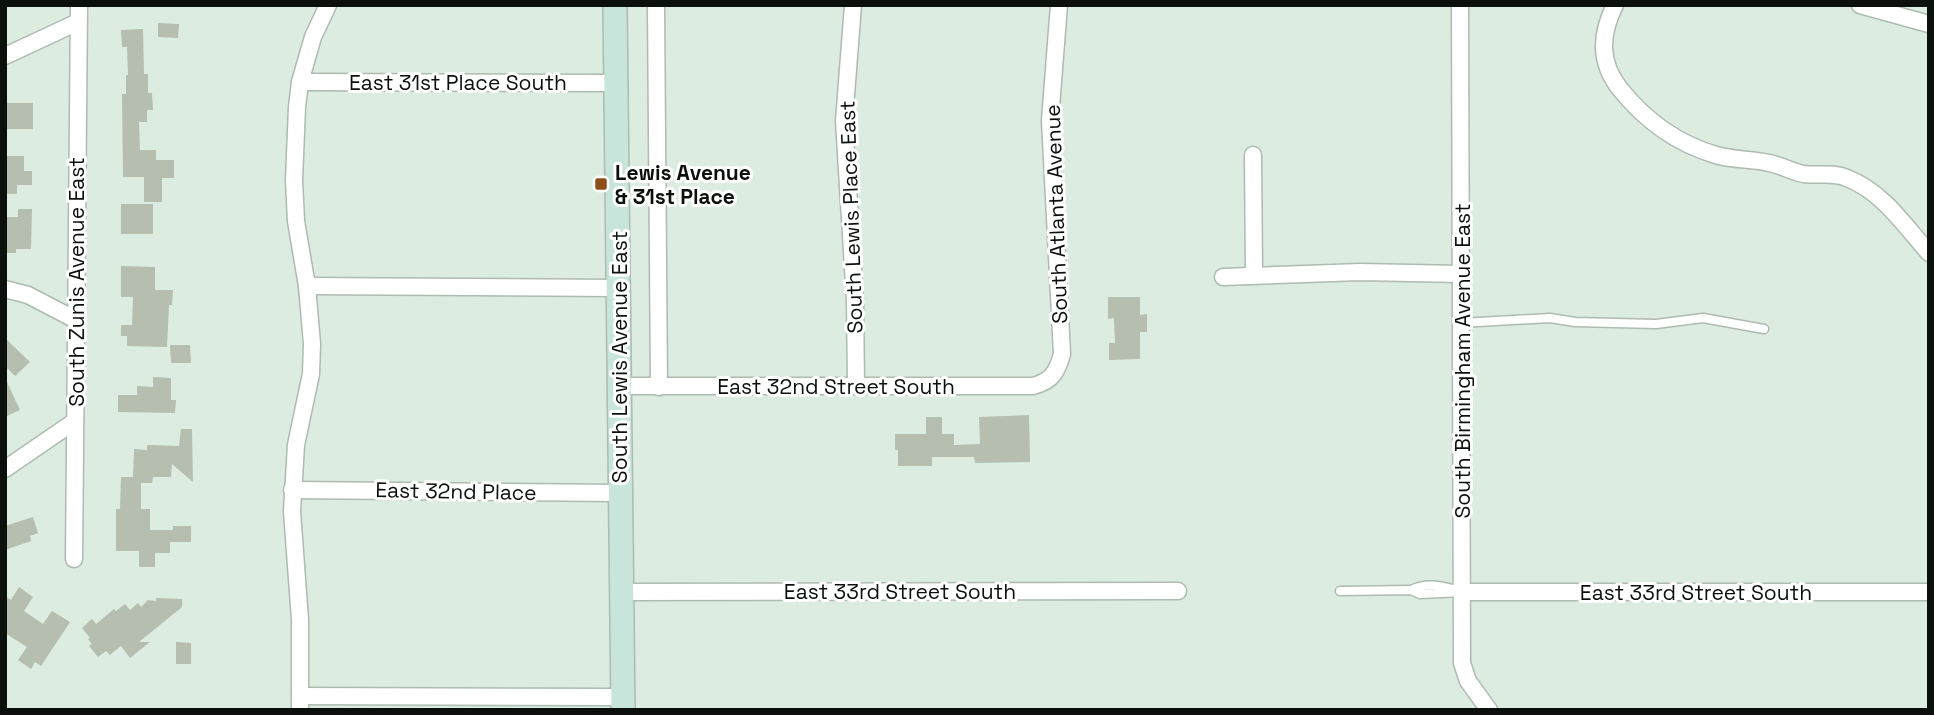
<svg xmlns="http://www.w3.org/2000/svg" width="1934" height="715" font-family="'Space Grotesk',sans-serif">
  <style>
    .building { fill: #b5beaf }
    .lines { fill: none; stroke-linecap: round; stroke-linejoin: round }
    .lane-casing { stroke: #adbbb0; stroke-width: 11 }
    .street-casing { stroke: #adbbb0; stroke-width: 19 }
    .secondary-casing { stroke: #adbbb0; stroke-width: 26 }
    .lane { stroke: #fff; stroke-width: 8 }
    .street { stroke: #fff; stroke-width: 16 }
    .secondary { stroke: #c8e5dc; stroke-width: 23 }
    .poi-dot { fill: #8e4d19; stroke: #fff; stroke-width: 2.5 }
    .labels { text-anchor: middle; dominant-baseline: central; stroke-width: 6; stroke-linejoin: round; paint-order: stroke }
    .street-label { font-size: 21px; fill: #0b100c; stroke: #fff }
    .poi-label { font-size: 21px; font-weight: bold; fill: #0b100c; stroke: #fff; text-anchor: start }
  </style>
  <rect width="100%" height="100%" fill="#dcece0"/>
  <g class="building">
    <polygon points="158,23 179,24 178,38 158,37"/>
    <polygon points="143,29 144,74 148,74 148,93 152,93 153,110 147,110 147,122 139,122 140,150 156,150 156,160 174,160 174,178 162,178 162,202 144,202 144,177 123,177 122,94 126,94 126,75 128,75 127,47 122,47 121,30"/>
    <rect x="5" y="103" width="28" height="26"/>
    <polygon points="5,156 24,156 24,171 32,171 32,185 17,185 17,194 5,194"/>
    <rect x="121" y="204" width="32" height="30"/>
    <polygon points="18,209 32,209 31,249 16,249 16,253 5,253 5,217 18,217"/>
    <polygon points="121,266 155,267 155,290 173,290 172,305 169,305 167,347 127,346 127,336 121,336 121,325 132,325 133,297 121,297"/>
    <polygon points="1108,297 1140,297 1140,315 1147,314 1147,332 1140,332 1140,359 1109,360 1109,343 1115,343 1114,318 1108,319"/>
    <polygon points="5,338 30,362 15,376 5,366"/>
    <polygon points="170,345 190,345 191,363 171,363"/>
    <polygon points="153,377 171,378 171,400 176,400 175,413 118,412 118,395 137,395 137,386 153,387"/>
    <polygon points="5,378 20,410 5,417"/>
    <polygon points="1029,415 1030,462 975,463 974,457 932,457 932,466 898,466 898,450 895,450 895,434 926,434 926,417 942,417 942,434 954,434 954,445 980,444 979,417"/>
    <polygon points="181,429 192,429 193,482 172,464 171,477 153,477 152,483 141,483 141,509 150,509 150,530 173,530 173,526 191,526 191,542 170,542 170,553 155,553 155,567 139,567 139,551 116,551 116,509 120,509 121,477 133,477 134,449 147,450 147,445 179,446"/>
    <polygon points="33,517 38,533 30,536 31,541 5,550 5,526"/>
    <polygon points="19,587 33,597 24,611 43,624 52,611 70,622 41,666 35,662 31,669 18,660 27,647 5,633 5,596 11,600"/>
    <polygon points="156,598 182,599 182,607 139,642 150,642 130,658 121,646 110,655 106,651 98,657 89,646 92,644 88,639 90,638 82,628 92,619 96,624 114,609 116,611 125,604 130,610 138,603 141,607 148,600 156,601"/>
    <polygon points="176,642 191,643 191,664 176,664"/>
  </g>
  <g class="lines">
    <defs>
      <g id="lane">
        <polyline points="1461,323 1550,318 1575,322 1656,324 1703,318 1764,329"/>
        <path d="M 1411,590 C 1426,582 1441,586 1457,590"/>
        <polyline points="1340,591 1411,590 1420,594 1464,592"/>
      </g>
      <g id="street">
        <polyline points="656,5 659,387"/>
        <polyline points="853,5 844,121 855,301 856,386"/>
        <polyline points="1460,5 1462,663 1468,681 1489,710"/>
        <path d="M 1615,5 C 1600,35 1599,62 1620,89 C 1645,120 1678,144 1716,155 C 1732,160 1752,159 1769,163 C 1781,165 1792,172 1804,174 C 1818,176 1834,172 1847,178 C 1883,192 1904,225 1929,253"/>
        <polyline points="1860,5 1929,24"/>
        <polyline points="5,56 78,22"/>
        <polyline points="300,82 615,83"/>
        <polyline points="1253,155 1254,274"/>
        <polyline points="1223,277 1360,272 1462,274"/>
        <polyline points="307,286 619,288"/>
        <polyline points="5,289 28,295 76,320"/>
        <path d="M 620,386 L 1033,386 C 1052,381 1057,372 1062,354 L 1050,120 L 1059,5"/>
        <polyline points="5,469 75,421"/>
        <polyline points="292,490 620,493"/>
        <polyline points="74,559 79,5"/>
        <polyline points="621,592 1178,591"/>
        <polyline points="1464,592 1929,592"/>
        <polyline points="300,696 623,697"/>
        <polyline points="300,710 300,620 292,511 296,445 311,374 312,344 307,286 296,221 294,180 297,107 300,82 313,37 328,5"/>
      </g>
      <polyline id="secondary" points="615,5 623,710"/>
    </defs>
    <use href="#lane" class="lane-casing"/>
    <use href="#street" class="street-casing"/>
    <use href="#secondary" class="secondary-casing"/>
    <use href="#lane" class="lane"/>
    <use href="#street" class="street"/>
    <use href="#secondary" class="secondary"/>
  </g>
  <rect class="poi-dot" x="594" y="177" width="14" height="14" rx="3.5"/>
  <g class="labels">
    <g class="street-label">
      <text x="458" y="82">East 31st Place South</text>
      <text transform="translate(1056 214) rotate(-92)">South Atlanta Avenue</text>
      <text transform="translate(851 217) rotate(-92)">South Lewis Place East</text>
      <text transform="translate(76 282) rotate(-90)">South Zunis Avenue East</text>
      <text transform="translate(619 357) rotate(-90)">South Lewis Avenue East</text>
      <text transform="translate(1462 361) rotate(-90)">South Birmingham Avenue East</text>
      <text x="836" y="386">East 32nd Street South</text>
      <text transform="translate(456 491) rotate(1)">East 32nd Place</text>
      <text x="900" y="591">East 33rd Street South</text>
      <text x="1696" y="592">East 33rd Street South</text>
    </g>
    <g class="poi-label">
      <text x="615" y="172">Lewis Avenue<tspan x="615" dy="24">&amp; 31st Place</tspan></text>
    </g>
  </g>
  <rect width="1934" height="715" fill="none" stroke="#0b100c" stroke-width="14"/>
</svg>
